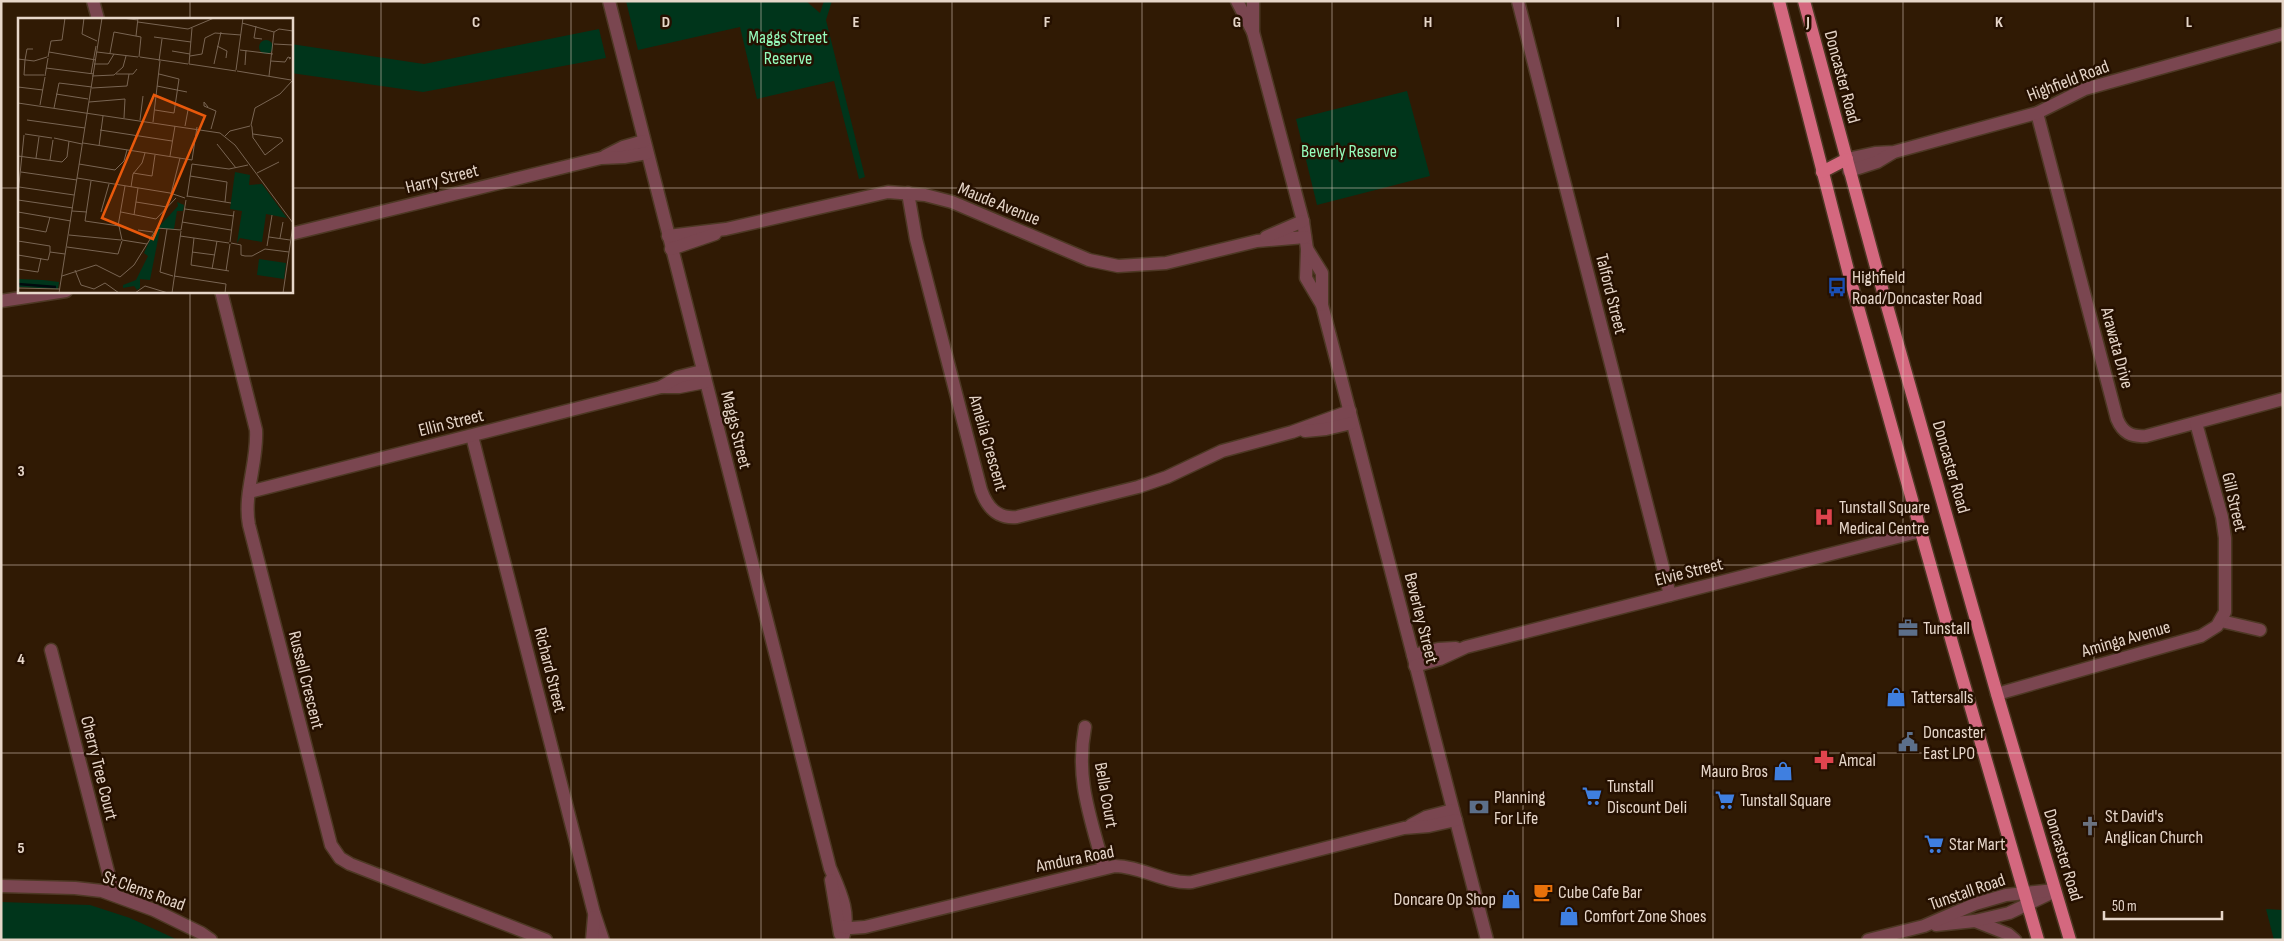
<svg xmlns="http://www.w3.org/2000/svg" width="2284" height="941" font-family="'Sofia Sans Condensed',sans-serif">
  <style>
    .green { fill: #00351b }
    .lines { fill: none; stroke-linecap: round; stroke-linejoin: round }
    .street-casing { stroke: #4d3824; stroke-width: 15 }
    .primary-casing { stroke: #4d3824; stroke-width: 15 }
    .street { stroke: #7a4650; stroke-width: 12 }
    .primary { stroke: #d4687f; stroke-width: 12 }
    .grid { fill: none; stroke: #e6d6c9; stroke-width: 1; stroke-opacity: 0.55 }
    .labels { text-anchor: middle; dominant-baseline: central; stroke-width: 5; stroke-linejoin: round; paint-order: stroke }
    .park-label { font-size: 18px; fill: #95fcbc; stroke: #251000 }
    .street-label { font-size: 18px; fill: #e6d6c9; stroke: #251000 }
    .poi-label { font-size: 18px; fill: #e6d6c9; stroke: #251000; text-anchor: start }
    .inset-river { fill: none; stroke: #010a0e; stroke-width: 2.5 }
    .inset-road { fill: none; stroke: #796553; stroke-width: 1 }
    .view { fill: #e8590c; fill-opacity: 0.15; stroke: #e8590c; stroke-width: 2.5 }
    .inset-edge { fill: none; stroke: #e6d6c9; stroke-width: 2.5 }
    .grid-label { font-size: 16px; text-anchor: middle; font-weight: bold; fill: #e6d6c9; stroke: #251000; stroke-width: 5; stroke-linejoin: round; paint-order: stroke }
  </style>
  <rect width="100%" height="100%" fill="#301a04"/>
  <g class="green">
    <polygon points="626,1 806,1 820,13 824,1 832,1 826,20 865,177 859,179 834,81 757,99 740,27 638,50"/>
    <polygon points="599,29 606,58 423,92 291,73 291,44 424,64"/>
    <polygon points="1407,91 1430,176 1317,205 1296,119"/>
    <polygon points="1,902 90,905 130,918 178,940 1,940"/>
    <polygon points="2266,909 2283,910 2283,940 2274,940"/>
  </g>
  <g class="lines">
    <defs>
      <g id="street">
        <polyline points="93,1 98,19"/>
        <path d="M 609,1 L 830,868 C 840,891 852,915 842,940"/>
        <polyline points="1237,1 1253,32"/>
        <polyline points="1253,1 1253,32 1303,221 1307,249 1306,278 1322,305 1487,940"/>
        <polyline points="1518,1 1670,595"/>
        <path d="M 2037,113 L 2117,419 C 2123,433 2131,437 2146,436 L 2283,399"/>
        <polyline points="605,156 623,147 644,141"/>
        <polyline points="1847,159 1875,153 1894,152 2037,113 2085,89 2283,34"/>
        <polyline points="1849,171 1877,162 1892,153"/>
        <path d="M 908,193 L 916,239 L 981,490 C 987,507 997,519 1017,517 L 1138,487 L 1167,477 L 1222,451 L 1292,432 L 1350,411"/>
        <polyline points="291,234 601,158 624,157 647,153"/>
        <polyline points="668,236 726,229 888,192 925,195 952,202 1089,260 1118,266 1166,263 1257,241 1305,237"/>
        <polyline points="1266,237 1303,221"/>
        <polyline points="671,249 715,234"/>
        <polyline points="1307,249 1322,273 1322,305"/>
        <path d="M 221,291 L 256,430 C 258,462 243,494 249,525 L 331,845 L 340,858 L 350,864 L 546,940"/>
        <polyline points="1,301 66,291"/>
        <polyline points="661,387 679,387 705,382"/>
        <polyline points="1305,431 1326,429 1352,423"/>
        <polyline points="472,436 594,913 603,940"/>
        <polyline points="249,492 661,387 678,377 702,371"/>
        <polyline points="2221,621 2260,630"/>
        <polyline points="51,650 114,895"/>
        <polyline points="1413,655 1438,649 1456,648"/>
        <polyline points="1415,666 1440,659 1466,647 1921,531"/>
        <polyline points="1997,694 2201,636 2217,626 2225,612 2225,538 2222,517 2196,423"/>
        <path d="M 1085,727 C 1075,780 1091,818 1104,868"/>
        <polyline points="1411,825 1426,817 1453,810"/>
        <polyline points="831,880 840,934"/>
        <polyline points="1,886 75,888 102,891 154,910 201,933 211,940"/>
        <polyline points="1975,921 2008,934 2015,940"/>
        <polyline points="1936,925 1975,921 2009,913 2053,892"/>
        <path d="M 840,926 L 851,928 L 865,927 L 1115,866 C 1141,866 1165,884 1192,882 L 1404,828 L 1429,826 L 1456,820"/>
        <polyline points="592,940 594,917"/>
        <polyline points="1868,940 1924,926 1975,904 2006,895 2055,890"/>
      </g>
      <g id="primary">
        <polyline points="1779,1 1851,282 1953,646 2038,940"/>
        <polyline points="1804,1 1876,267 1997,694 2070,940"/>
        <polyline points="1822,172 1847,159"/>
      </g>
    </defs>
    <use href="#street" class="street-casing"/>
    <use href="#primary" class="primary-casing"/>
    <use href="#street" class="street"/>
    <use href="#primary" class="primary"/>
  </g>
  <path class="grid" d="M 190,1 L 190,19M 381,1 L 381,940M 571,1 L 571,940M 761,1 L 761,940M 952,1 L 952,940M 1142,1 L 1142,940M 1332,1 L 1332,940M 1523,1 L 1523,940M 1713,1 L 1713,940M 1903,1 L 1903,940M 2094,1 L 2094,940M 1,188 L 19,188M 291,188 L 2283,188M 190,291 L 190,940M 1,376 L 2283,376M 1,565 L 2283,565M 1,753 L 2283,753"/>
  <defs>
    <symbol id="bus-bare" viewBox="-9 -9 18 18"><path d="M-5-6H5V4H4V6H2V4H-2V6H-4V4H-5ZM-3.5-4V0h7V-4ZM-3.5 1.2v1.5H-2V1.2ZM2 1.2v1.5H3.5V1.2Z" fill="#1a4fb4" stroke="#251000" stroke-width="2.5" paint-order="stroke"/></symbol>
    <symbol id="hospital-bare" viewBox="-9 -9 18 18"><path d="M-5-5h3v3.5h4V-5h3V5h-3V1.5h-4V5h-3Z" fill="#e0444e" stroke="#251000" stroke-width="2.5" paint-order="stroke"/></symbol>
    <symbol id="office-bare" viewBox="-9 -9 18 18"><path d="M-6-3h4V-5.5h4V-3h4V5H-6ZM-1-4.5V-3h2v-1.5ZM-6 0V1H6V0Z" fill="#5c6f8a" stroke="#251000" stroke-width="2.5" paint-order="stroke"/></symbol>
    <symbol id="shop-bare" viewBox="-9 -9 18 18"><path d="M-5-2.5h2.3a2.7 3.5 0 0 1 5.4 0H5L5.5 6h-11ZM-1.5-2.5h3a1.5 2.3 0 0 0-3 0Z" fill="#3f7fe0" stroke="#251000" stroke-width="2.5" paint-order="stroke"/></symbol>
    <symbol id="civic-bare" viewBox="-9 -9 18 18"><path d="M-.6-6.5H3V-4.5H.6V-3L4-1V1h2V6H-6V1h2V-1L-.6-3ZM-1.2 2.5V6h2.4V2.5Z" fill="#5c6f8a" stroke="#251000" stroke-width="2.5" paint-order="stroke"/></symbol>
    <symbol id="pharmacy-bare" viewBox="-9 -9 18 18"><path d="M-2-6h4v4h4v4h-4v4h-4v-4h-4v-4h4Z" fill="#e0444e" stroke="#251000" stroke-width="2.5" paint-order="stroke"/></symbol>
    <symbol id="supermarket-bare" viewBox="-9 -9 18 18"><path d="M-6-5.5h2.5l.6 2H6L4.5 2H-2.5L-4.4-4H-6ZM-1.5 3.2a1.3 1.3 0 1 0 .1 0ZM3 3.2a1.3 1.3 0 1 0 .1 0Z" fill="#3f7fe0" stroke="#251000" stroke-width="2.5" paint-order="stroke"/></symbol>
    <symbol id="bank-bare" viewBox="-9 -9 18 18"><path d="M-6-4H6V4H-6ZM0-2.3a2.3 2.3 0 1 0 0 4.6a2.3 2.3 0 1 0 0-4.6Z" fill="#5c6f8a" stroke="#251000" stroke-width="2.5" paint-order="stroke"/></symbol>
    <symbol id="church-bare" viewBox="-9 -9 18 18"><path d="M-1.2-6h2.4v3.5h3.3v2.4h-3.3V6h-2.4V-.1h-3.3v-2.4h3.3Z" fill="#6b7280" stroke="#251000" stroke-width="2.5" paint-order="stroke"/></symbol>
    <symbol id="cafe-bare" viewBox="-9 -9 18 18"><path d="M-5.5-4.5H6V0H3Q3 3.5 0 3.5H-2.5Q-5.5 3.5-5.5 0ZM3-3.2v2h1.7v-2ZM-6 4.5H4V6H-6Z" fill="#e8710a" stroke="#251000" stroke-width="2.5" paint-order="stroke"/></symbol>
  </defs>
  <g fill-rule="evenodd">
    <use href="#bus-bare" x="1823" y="273" width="28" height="28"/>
    <use href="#hospital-bare" x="1810" y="503" width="28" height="28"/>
    <use href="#office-bare" x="1894" y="614" width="28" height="28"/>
    <use href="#shop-bare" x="1882" y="683" width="28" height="28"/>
    <use href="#civic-bare" x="1894" y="728" width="28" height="28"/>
    <use href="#pharmacy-bare" x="1810" y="746" width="28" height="28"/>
    <use href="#shop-bare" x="1769" y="757" width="28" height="28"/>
    <use href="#supermarket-bare" x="1578" y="782" width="28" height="28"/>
    <use href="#supermarket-bare" x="1711" y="786" width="28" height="28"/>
    <use href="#bank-bare" x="1465" y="793" width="28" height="28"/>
    <use href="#church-bare" x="2076" y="812" width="28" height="28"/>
    <use href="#supermarket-bare" x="1920" y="830" width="28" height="28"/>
    <use href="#cafe-bare" x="1529" y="878" width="28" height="28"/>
    <use href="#shop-bare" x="1497" y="885" width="28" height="28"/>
    <use href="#shop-bare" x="1555" y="902" width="28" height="28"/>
  </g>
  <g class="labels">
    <g class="park-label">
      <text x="788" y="37">Maggs Street<tspan x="788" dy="21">Reserve</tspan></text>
      <text x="1349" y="151">Beverly Reserve</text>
    </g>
    <g class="street-label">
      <text transform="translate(1842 77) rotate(75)">Doncaster Road</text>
      <text transform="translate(2068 81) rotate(-21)">Highfield Road</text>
      <text transform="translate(442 179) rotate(-14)">Harry Street</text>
      <text transform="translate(999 204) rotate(22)">Maude Avenue</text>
      <text transform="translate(1611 294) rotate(76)">Talford Street</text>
      <text transform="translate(2117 348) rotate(75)">Arawata Drive</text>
      <text transform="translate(451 423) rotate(-14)">Ellin Street</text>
      <text transform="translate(736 430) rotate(76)">Maggs Street</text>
      <text transform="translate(988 443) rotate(74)">Amelia Crescent</text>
      <text transform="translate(1951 467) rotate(74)">Doncaster Road</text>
      <text transform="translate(2234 502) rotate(77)">Gill Street</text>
      <text transform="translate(1689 572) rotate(-14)">Elvie Street</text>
      <text transform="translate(1421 618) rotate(76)">Beverley Street</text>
      <text transform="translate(2126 639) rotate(-16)">Aminga Avenue</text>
      <text transform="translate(550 670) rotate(76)">Richard Street</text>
      <text transform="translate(306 680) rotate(76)">Russell Crescent</text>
      <text transform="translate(99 768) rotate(76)">Cherry Tree Court</text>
      <text transform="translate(1106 795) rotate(80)">Bella Court</text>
      <text transform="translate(2063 855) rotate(73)">Doncaster Road</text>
      <text transform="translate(1075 859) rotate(-11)">Amdura Road</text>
      <text transform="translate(144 891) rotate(20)">St Clems Road</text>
      <text transform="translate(1967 892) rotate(-19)">Tunstall Road</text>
    </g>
    <g class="poi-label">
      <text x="1852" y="277">Highfield<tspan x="1852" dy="21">Road/Doncaster Road</tspan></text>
      <text x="1839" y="507">Tunstall Square<tspan x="1839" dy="21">Medical Centre</tspan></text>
      <text x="1923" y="628">Tunstall</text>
      <text x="1911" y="697">Tattersalls</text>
      <text x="1923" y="732">Doncaster<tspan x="1923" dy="21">East LPO</tspan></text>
      <text x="1839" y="760">Amcal</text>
      <text x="1768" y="771" text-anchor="end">Mauro Bros</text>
      <text x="1607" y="786">Tunstall<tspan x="1607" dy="21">Discount Deli</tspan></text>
      <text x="1494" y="797">Planning<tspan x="1494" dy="21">For Life</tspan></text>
      <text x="1740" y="800">Tunstall Square</text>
      <text x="2105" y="816">St David's<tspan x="2105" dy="21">Anglican Church</tspan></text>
      <text x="1949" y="844">Star Mart</text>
      <text x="1558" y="892">Cube Cafe Bar</text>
      <text x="1496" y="899" text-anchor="end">Doncare Op Shop</text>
      <text x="1584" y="916">Comfort Zone Shoes</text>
    </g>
  </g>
  <g transform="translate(18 18)">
    <rect width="275" height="275" fill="#301a04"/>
    <path d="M241 29a7 7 0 1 1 14 0a7 7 0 1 1-14 0ZM 217,154 L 232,157 L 231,167 L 244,166 L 269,200 L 248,196 L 244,224 L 222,220 L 219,225 L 224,193 L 212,191 ZM 159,184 L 166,187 L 165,193 L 159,193 L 156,211 L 142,211 L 132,262 L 122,261 L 122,270 L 119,272 L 116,268 L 105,270 L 105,267 L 118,262 L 130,238 L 126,235 L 135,215 L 160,188 ZM 241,241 L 268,245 L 266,261 L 239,257 ZM 0,261 L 25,262 L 41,264 L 40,271 L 0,269 Z" fill="#00351b"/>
    <path class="inset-river" d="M 0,266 L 38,269"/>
    <path class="inset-road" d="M 66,0 L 64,16 L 79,23M 104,0 L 120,2M 120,4 L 170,11 L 196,0M 224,5 L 256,14M 238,8 L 236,20 L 244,21M 118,18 L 120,0M 136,19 L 173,24M 256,26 L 275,27M 199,28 L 209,33 L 208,40M 222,32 L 255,36M 154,33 L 172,36M 31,34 L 78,42M 79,34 L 120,39M 92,35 L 96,14 L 123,19 L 121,39M 172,38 L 184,36 L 187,20 L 197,15 L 223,17M 30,39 L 33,23 L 44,22 L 47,0M 122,39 L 170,46M 0,41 L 16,43 L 29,39M 7,42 L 6,57 L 26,57M 7,42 L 9,31 L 15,31M 141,43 L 144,21M 253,43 L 267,44 L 270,39 L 273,40 L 271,41M 76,46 L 90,46 L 96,36M 171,46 L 218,53M 171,46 L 174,10M 196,46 L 203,14M 227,47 L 228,32M 28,50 L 76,56M 218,52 L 225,0M 219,53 L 273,62M 73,56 L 78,28M 98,56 L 115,56 L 119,51M 27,58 L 30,40M 74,58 L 96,57 L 105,49 L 108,38M 251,58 L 256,14 L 261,11 L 275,13M 139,68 L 169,74M 0,69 L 25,72M 74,70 L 109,68 L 111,56M 38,76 L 70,81M 71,84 L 107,81 L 106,100M 0,85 L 202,115 L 217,127 L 275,205M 22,87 L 27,59M 190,89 L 186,84 L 186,88 L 198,93 L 193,111M 36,90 L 41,65 L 74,69M 137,92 L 156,95 L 161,61 L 141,56M 9,102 L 67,110M 122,102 L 125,78M 135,104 L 142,43M 233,107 L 234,109 L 234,110 L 235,120 L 236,121 L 247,137 L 265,123 L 263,120 L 235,116M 233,107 L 237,90 L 262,76 L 274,63M 167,108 L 170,92M 82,112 L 154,123M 7,116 L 34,120M 207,118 L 212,113 L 232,108M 36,120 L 64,126M 65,125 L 174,142M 199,126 L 218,150M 81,128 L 85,98M 0,138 L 44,144 L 49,139 L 51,123M 152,138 L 157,108M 18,140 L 21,119M 32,142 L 35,122M 174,142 L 179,109M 61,146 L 97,152 L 106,143 L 109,132M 174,146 L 211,151 L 230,147M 3,154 L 59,162M 115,155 L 134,158 L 137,137M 239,155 L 261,144M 172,158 L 209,164 L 207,184M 59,160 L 152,175 L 167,180M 1,169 L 56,177M 113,169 L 115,156 L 124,145 L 127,135M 0,176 L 6,117M 153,176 L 162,140M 169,178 L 213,185M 169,179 L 174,146M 0,182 L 55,190M 118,184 L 149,189M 167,191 L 216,198M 54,193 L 69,194M 0,194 L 53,203M 83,194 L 91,166M 103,194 L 138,201 L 158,180M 116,197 L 120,170M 67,203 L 101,208 L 104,222M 67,203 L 73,163M 164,204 L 213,212M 100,208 L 107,168M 0,209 L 28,214 L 32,199M 149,211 L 142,254 L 155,258M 120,212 L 135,214M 163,212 L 168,182M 51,217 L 103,222M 162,218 L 211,225M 251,219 L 272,222M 176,220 L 173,247 L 211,253M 262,220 L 265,204M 104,222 L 129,226M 0,223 L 32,228 L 32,234 L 47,236M 212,224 L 216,193M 213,225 L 223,227 L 223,237 L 227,238 L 234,238 L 247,231 L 271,234M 249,228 L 254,197M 49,229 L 100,236 L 104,223M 174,234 L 197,237M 0,237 L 30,242 L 32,234M 0,251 L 20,254 L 23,240M 194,251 L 199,223M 57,252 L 63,267 L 76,271 L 87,265 L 101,275M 208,253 L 212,226M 44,258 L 78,247 L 102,259 L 116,247 L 139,210 L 163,212M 156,258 L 208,266 L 207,275M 0,270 L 42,271M 41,275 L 84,0M 117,275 L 127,268 L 150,275M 154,275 L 163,213M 265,275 L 275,207"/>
    <path class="view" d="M 136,77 L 187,98 L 135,221 L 84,200 Z"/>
    <rect width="275" height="275" class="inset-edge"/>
  </g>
  <g class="grid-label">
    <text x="476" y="27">C</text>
    <text x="666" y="27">D</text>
    <text x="856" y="27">E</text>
    <text x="1047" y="27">F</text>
    <text x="1237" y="27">G</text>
    <text x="1428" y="27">H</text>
    <text x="1618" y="27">I</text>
    <text x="1808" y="27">J</text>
    <text x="1999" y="27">K</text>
    <text x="2189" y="27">L</text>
    <text x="21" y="476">3</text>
    <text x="21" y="664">4</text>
    <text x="21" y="853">5</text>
  </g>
  <rect width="2284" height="941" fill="none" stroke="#e6d6c9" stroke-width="5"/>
  <path d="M2104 911v8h118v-8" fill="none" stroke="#e6d6c9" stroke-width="2.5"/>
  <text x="2112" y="911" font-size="15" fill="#e6d6c9" stroke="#251000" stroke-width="4" paint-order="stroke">50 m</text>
</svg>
